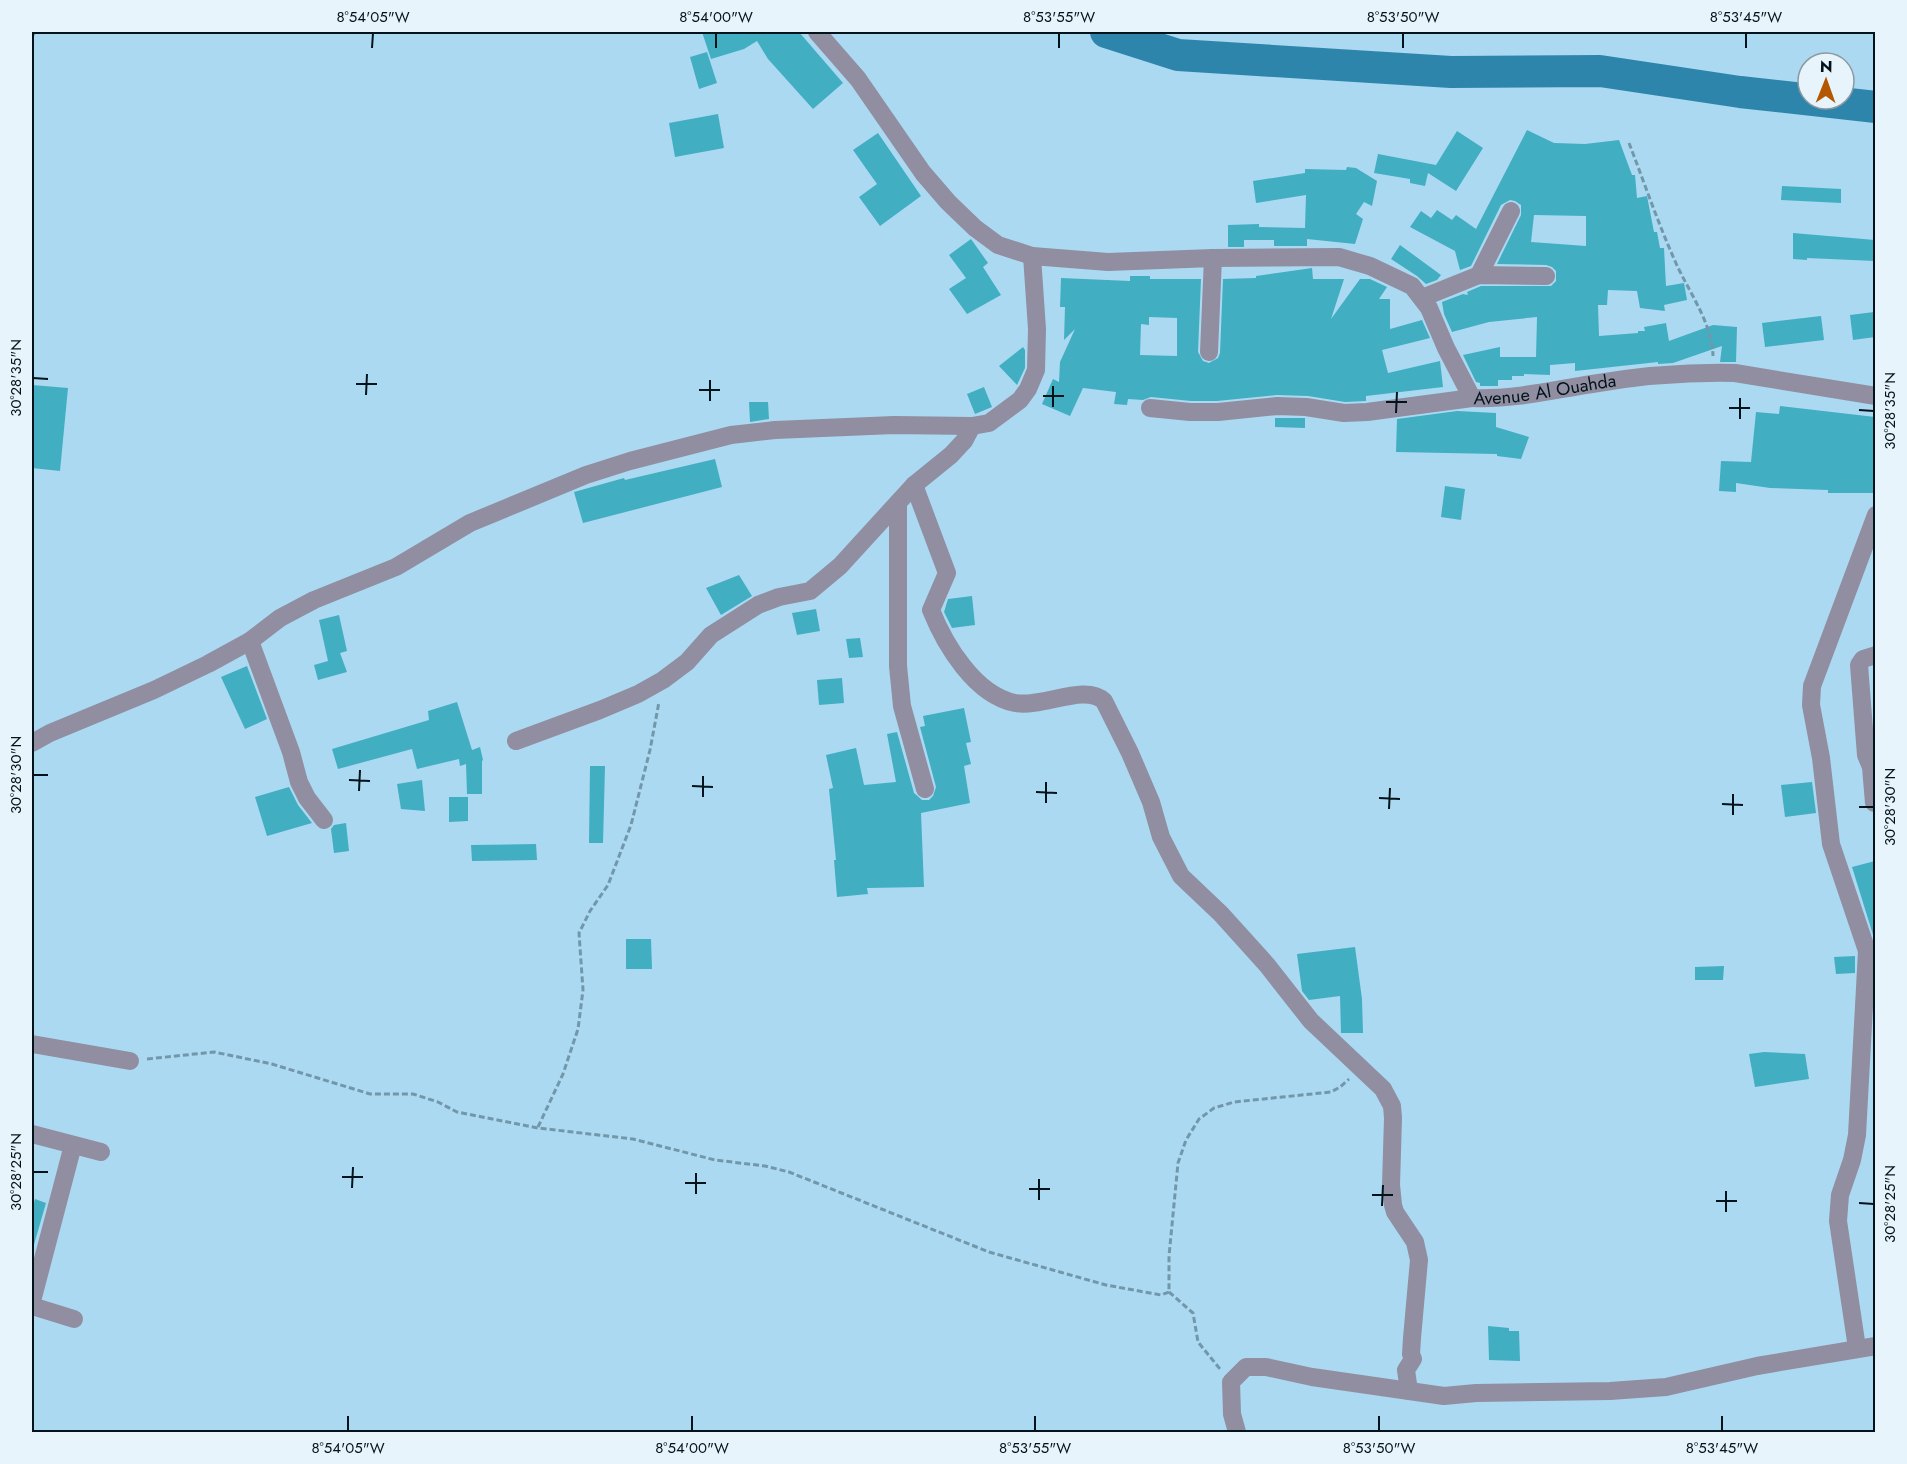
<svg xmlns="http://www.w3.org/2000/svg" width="1907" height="1464" font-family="Jost,sans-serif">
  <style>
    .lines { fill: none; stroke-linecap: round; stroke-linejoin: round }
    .river { stroke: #2e85ac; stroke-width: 32 }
    .building { fill: #42aec2; fill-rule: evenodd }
    .path { stroke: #7397aa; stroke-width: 3; stroke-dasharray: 6 3; stroke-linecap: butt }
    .street { stroke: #908ea0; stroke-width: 18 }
    .ticks { fill: none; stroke: #03131b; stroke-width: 2 }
    .labels { text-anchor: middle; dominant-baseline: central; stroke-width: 5; stroke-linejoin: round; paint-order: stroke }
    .street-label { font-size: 18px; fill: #03131b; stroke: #e7f4fc }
    .neatline { fill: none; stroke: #03131b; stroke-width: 2 }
    .ticks-label { font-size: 15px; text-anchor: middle; fill: #03131b }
  </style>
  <rect width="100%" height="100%" fill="#abd9f1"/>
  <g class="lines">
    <polyline class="river" points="1106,32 1178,55 1451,72 1600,71 1740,92 1876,107"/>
  </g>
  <g class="building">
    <polygon points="702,32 799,32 843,83 813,109 768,59 757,41 744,49 711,59"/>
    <polygon points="707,52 717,83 699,89 690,57"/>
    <polygon points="718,114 724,148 675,157 669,123"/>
    <path d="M 1527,130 L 1554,143 L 1585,144 L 1619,140 L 1632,175 L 1635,175 L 1637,198 L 1647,196 L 1654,232 L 1657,232 L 1660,248 L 1664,248 L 1666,286 L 1684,283 L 1687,300 L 1664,305 L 1665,311 L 1640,308 L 1637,291 L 1608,290 L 1607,305 L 1598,305 L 1599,336 L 1638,333 L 1638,331 L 1645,331 L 1644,327 L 1666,323 L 1669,341 L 1713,325 L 1737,327 L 1736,362 L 1720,362 L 1722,346 L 1673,363 L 1658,364 L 1658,362 L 1575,371 L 1575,363 L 1550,365 L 1550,375 L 1524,374 L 1524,376 L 1512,376 L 1512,380 L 1498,380 L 1498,386 L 1480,386 L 1480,383 L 1476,382 L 1463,355 L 1500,347 L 1500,357 L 1536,357 L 1537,317 L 1489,322 L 1452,332 L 1444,314 L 1442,302 L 1463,294 L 1468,295 L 1467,292 L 1481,286 L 1551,286 L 1556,281 L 1556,271 L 1552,267 L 1546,265 L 1497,264 L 1521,215 L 1521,205 L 1515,201 L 1510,200 L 1501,205 L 1471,266 L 1460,270 L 1455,251 L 1410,227 L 1421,211 L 1431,218 L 1437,210 L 1452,220 L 1456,215 L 1476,229 ZM 1534,215 L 1586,216 L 1586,246 L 1531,242 Z"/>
    <polygon points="1457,131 1483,148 1456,191 1428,173 1425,186 1410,183 1410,179 1374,173 1378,154 1436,165"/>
    <polygon points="878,133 921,196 880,226 859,197 877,184 853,150"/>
    <polygon points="1347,167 1356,168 1377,181 1372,206 1364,202 1356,214 1363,219 1355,244 1307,239 1307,246 1274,246 1274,240 1244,240 1244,247 1228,247 1228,225 1259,224 1259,227 1305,228 1306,195 1256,203 1253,181 1305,173 1305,169 1346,170"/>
    <polygon points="1782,186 1841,189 1841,203 1781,200"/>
    <polygon points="1793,233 1875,240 1875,261 1807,258 1807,260 1793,259"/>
    <polygon points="971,239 988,263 983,267 1001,295 967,314 949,289 966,278 949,255"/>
    <polygon points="1400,245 1441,275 1437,280 1426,284 1417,276 1391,259"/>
    <path d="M 1312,268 L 1313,279 L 1344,279 L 1331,319 L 1360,279 L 1370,279 L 1387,287 L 1379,299 L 1390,299 L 1390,329 L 1422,320 L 1430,338 L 1382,350 L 1388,373 L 1440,361 L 1443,387 L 1366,396 L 1366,401 L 1345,402 L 1308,396 L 1277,395 L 1217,401 L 1191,401 L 1151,397 L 1143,400 L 1128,399 L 1127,405 L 1114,404 L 1116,392 L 1083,388 L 1070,416 L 1042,404 L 1053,379 L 1059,382 L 1060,362 L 1075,329 L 1064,340 L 1065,307 L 1060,307 L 1061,278 L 1130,281 L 1130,276 L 1150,276 L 1150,279 L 1201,279 L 1198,352 L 1203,361 L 1209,363 L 1218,358 L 1220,353 L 1223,279 L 1256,278 L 1256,276 ZM 1149,317 L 1177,318 L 1177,356 L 1140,355 L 1141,324 L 1149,325 Z"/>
    <polygon points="1874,312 1875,337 1853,340 1850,315"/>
    <polygon points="1821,316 1824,340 1765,347 1762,323"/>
    <polygon points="1023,347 1025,350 1025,368 1017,385 999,366"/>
    <polygon points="32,385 68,388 60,471 32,468"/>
    <polygon points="984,387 992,407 975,414 967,394"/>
    <polygon points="749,402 768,402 769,419 750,422"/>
    <polygon points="1780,406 1875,417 1875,493 1828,493 1828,490 1770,488 1736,483 1736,492 1719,491 1721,461 1751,462 1756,412 1779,414"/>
    <polygon points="1457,411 1496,413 1496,427 1529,437 1521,459 1497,456 1497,454 1396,452 1397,419"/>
    <polygon points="1275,418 1305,418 1305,428 1275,427"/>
    <polygon points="715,459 722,487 583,523 574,492 624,478 625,480"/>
    <polygon points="1445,486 1465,489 1461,520 1441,517"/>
    <polygon points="739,575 752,596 721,615 706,588"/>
    <polygon points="972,596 975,625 952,628 944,612 948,599"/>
    <polygon points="816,609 820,631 797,635 792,613"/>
    <polygon points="339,615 347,651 340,653 347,672 318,680 314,665 328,661 319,620"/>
    <polygon points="860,638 863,657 849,658 846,639"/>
    <polygon points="247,666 267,719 245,729 221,677"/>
    <polygon points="842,678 844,703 819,705 817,680"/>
    <polygon points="457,702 472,750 480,747 483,760 482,761 482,794 467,794 466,764 460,766 459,759 417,769 412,749 338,769 332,749 429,720 428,711"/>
    <polygon points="964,708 971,742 966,743 971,764 964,766 970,803 921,813 924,887 867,888 868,894 837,897 834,860 836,860 829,789 833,788 826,755 856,748 864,785 896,782 887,734 897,732 914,793 922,800 929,800 933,796 936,787 920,727 925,726 923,716"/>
    <polygon points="590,766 605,766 603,843 589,843"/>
    <polygon points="422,780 425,811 401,809 397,784"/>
    <polygon points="1812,782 1816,813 1785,817 1781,785"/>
    <polygon points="289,787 298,805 312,823 267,836 255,797"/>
    <polygon points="449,797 468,797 468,821 449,822"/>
    <polygon points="346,823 349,851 334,853 331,829 334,825"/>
    <polygon points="536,844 537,860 472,861 471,845"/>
    <polygon points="1875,861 1875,938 1874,938 1852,867"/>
    <polygon points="626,939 651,939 652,969 626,969"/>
    <polygon points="1355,947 1362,999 1363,1033 1341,1033 1340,996 1309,1000 1302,991 1297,954"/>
    <polygon points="1855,956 1855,973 1836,974 1834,957"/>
    <polygon points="1724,966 1723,980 1695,980 1695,967"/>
    <polygon points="1764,1052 1805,1054 1809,1079 1755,1087 1749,1054"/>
    <polygon points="35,1199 46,1203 33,1248 32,1210"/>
    <polygon points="1488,1326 1509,1328 1509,1331 1519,1331 1520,1361 1489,1360"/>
  </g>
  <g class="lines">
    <g class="path">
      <polyline points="32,36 35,32"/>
      <path d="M 1629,143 C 1644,182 1658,223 1675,261 C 1688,291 1712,322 1713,356"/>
      <polyline points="147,1059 214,1052 272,1064 370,1094 413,1094 438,1102 457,1112 538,1128 633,1139 715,1160 765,1166 789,1172 989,1252 1106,1285 1161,1295 1169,1292 1169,1256 1178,1163 1186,1140 1199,1119 1214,1108 1234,1102 1331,1092 1340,1087 1349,1079"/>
      <polyline points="538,1127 563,1074 578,1029 583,990 579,933 590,911 608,885 631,825 650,750 659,702"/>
      <polyline points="1169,1292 1193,1313 1198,1342 1220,1369"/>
    </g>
    <g class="street">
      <path id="s1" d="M 817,32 L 858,79 L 923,173 L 948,202 L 975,228 L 998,245 L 1032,256 L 1108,262 L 1213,258 L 1339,257 L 1370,266 L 1412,286 L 1429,308 L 1446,348 L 1472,398 C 1512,400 1553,390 1592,384 C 1639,376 1688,372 1735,373 L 1876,396"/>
      <polyline points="1479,275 1511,211"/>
      <polyline points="1422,298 1479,275 1546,276"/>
      <polyline points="1209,352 1213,258"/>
      <polyline points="1150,408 1190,412 1218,412 1277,406 1306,407 1344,413 1367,412 1472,398"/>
      <path d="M 914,485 L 947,573 L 931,610 C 945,645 975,695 1015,703 C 1043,708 1085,683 1104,701 L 1130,753 L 1151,802 L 1161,837 L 1181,876 L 1221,914 L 1267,965 L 1311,1021 L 1383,1089 L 1392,1106 L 1393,1118 L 1391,1185 L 1393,1205 L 1395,1212 L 1415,1242 L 1419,1260 L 1412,1338 L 1411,1354 L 1413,1359 L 1406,1370 L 1409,1391"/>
      <polyline points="898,503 898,666 902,706 925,789"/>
      <polyline points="250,641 291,752 299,782 307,798 324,820"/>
      <polyline points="516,741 600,710 638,694 663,680 687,662 711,635 758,605 779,597 810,591 840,566 914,485 951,455 964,441 972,426"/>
      <polyline points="32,743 50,733 154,690 208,664 250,641 280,618 314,600 396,567 470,523 586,475 630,461 731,435 775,430 894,425 972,426 989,423 1020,400 1028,389 1036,370 1037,329 1032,256"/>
      <polyline points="1874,803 1871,767 1866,755 1859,665 1863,659 1876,655"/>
      <polyline points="32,1044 130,1061"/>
      <polyline points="32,1134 101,1152"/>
      <polyline points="32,1301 73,1145"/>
      <polyline points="32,1306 74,1319"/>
      <polyline points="1857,1348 1838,1221 1840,1195 1852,1160 1857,1135 1867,951 1831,844 1821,758 1811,705 1812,686 1876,515"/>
      <polyline points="1237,1432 1232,1414 1231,1382 1246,1367 1266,1367 1312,1377 1444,1396 1476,1393 1610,1391 1666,1387 1757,1366 1876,1346"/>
    </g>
  </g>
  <path class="ticks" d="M 372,48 L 373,33M 716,48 L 716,33M 1059,48 L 1059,33M 1403,48 L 1403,33M 1746,48 L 1746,33M 33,378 L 48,379M 356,384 L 377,384M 699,390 L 720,390M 366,395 L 367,374M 1043,396 L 1064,396M 710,401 L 710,380M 1386,402 L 1407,402M 1053,407 L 1053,386M 1729,408 L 1750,408M 1859,410 L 1874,411M 1396,413 L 1397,392M 1740,419 L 1740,398M 33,775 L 48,775M 349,780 L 370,781M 692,786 L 713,787M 359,791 L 360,770M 1036,792 L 1057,793M 703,797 L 703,776M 1379,798 L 1400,799M 1046,803 L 1046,782M 1722,804 L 1743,805M 1859,807 L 1874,807M 1389,809 L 1390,788M 1733,815 L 1733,794M 33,1172 L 48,1172M 342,1177 L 363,1177M 685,1183 L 706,1183M 352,1188 L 353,1167M 1029,1189 L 1050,1189M 696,1194 L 696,1173M 1372,1195 L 1393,1195M 1039,1200 L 1039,1179M 1716,1201 L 1737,1201M 1859,1203 L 1874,1204M 1382,1206 L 1383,1185M 1726,1212 L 1726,1191M 348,1431 L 348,1416M 692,1431 L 692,1416M 1035,1431 L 1035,1416M 1379,1431 L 1379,1416M 1722,1431 L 1722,1416"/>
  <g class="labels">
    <g class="street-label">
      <text stroke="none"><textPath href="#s1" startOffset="904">Avenue Al Ouahda</textPath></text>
    </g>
  </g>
  <rect width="1907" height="1464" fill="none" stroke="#e7f4fc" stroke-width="66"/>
  <g transform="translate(1826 81) rotate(1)"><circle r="28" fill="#e7f4fc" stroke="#8c9aa2" stroke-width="1.5"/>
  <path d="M0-4.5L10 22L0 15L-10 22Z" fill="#b45702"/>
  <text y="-9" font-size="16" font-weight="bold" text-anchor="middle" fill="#03131b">N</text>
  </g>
  <rect x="33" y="33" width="1841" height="1398" class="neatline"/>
  <g class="ticks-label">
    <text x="373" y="22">8°54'05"W</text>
    <text x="716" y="22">8°54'00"W</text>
    <text x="1059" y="22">8°53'55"W</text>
    <text x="1403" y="22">8°53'50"W</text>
    <text x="1746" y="22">8°53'45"W</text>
    <text transform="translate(16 378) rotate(-90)" y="5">30°28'35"N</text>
    <text transform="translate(1890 411) rotate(-90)" y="5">30°28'35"N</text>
    <text transform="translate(16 775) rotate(-90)" y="5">30°28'30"N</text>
    <text transform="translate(1890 807) rotate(-90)" y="5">30°28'30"N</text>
    <text transform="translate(16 1172) rotate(-90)" y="5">30°28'25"N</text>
    <text transform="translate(1890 1204) rotate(-90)" y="5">30°28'25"N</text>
    <text x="348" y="1453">8°54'05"W</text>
    <text x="692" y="1453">8°54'00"W</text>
    <text x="1035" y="1453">8°53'55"W</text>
    <text x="1379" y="1453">8°53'50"W</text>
    <text x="1722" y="1453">8°53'45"W</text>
  </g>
</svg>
